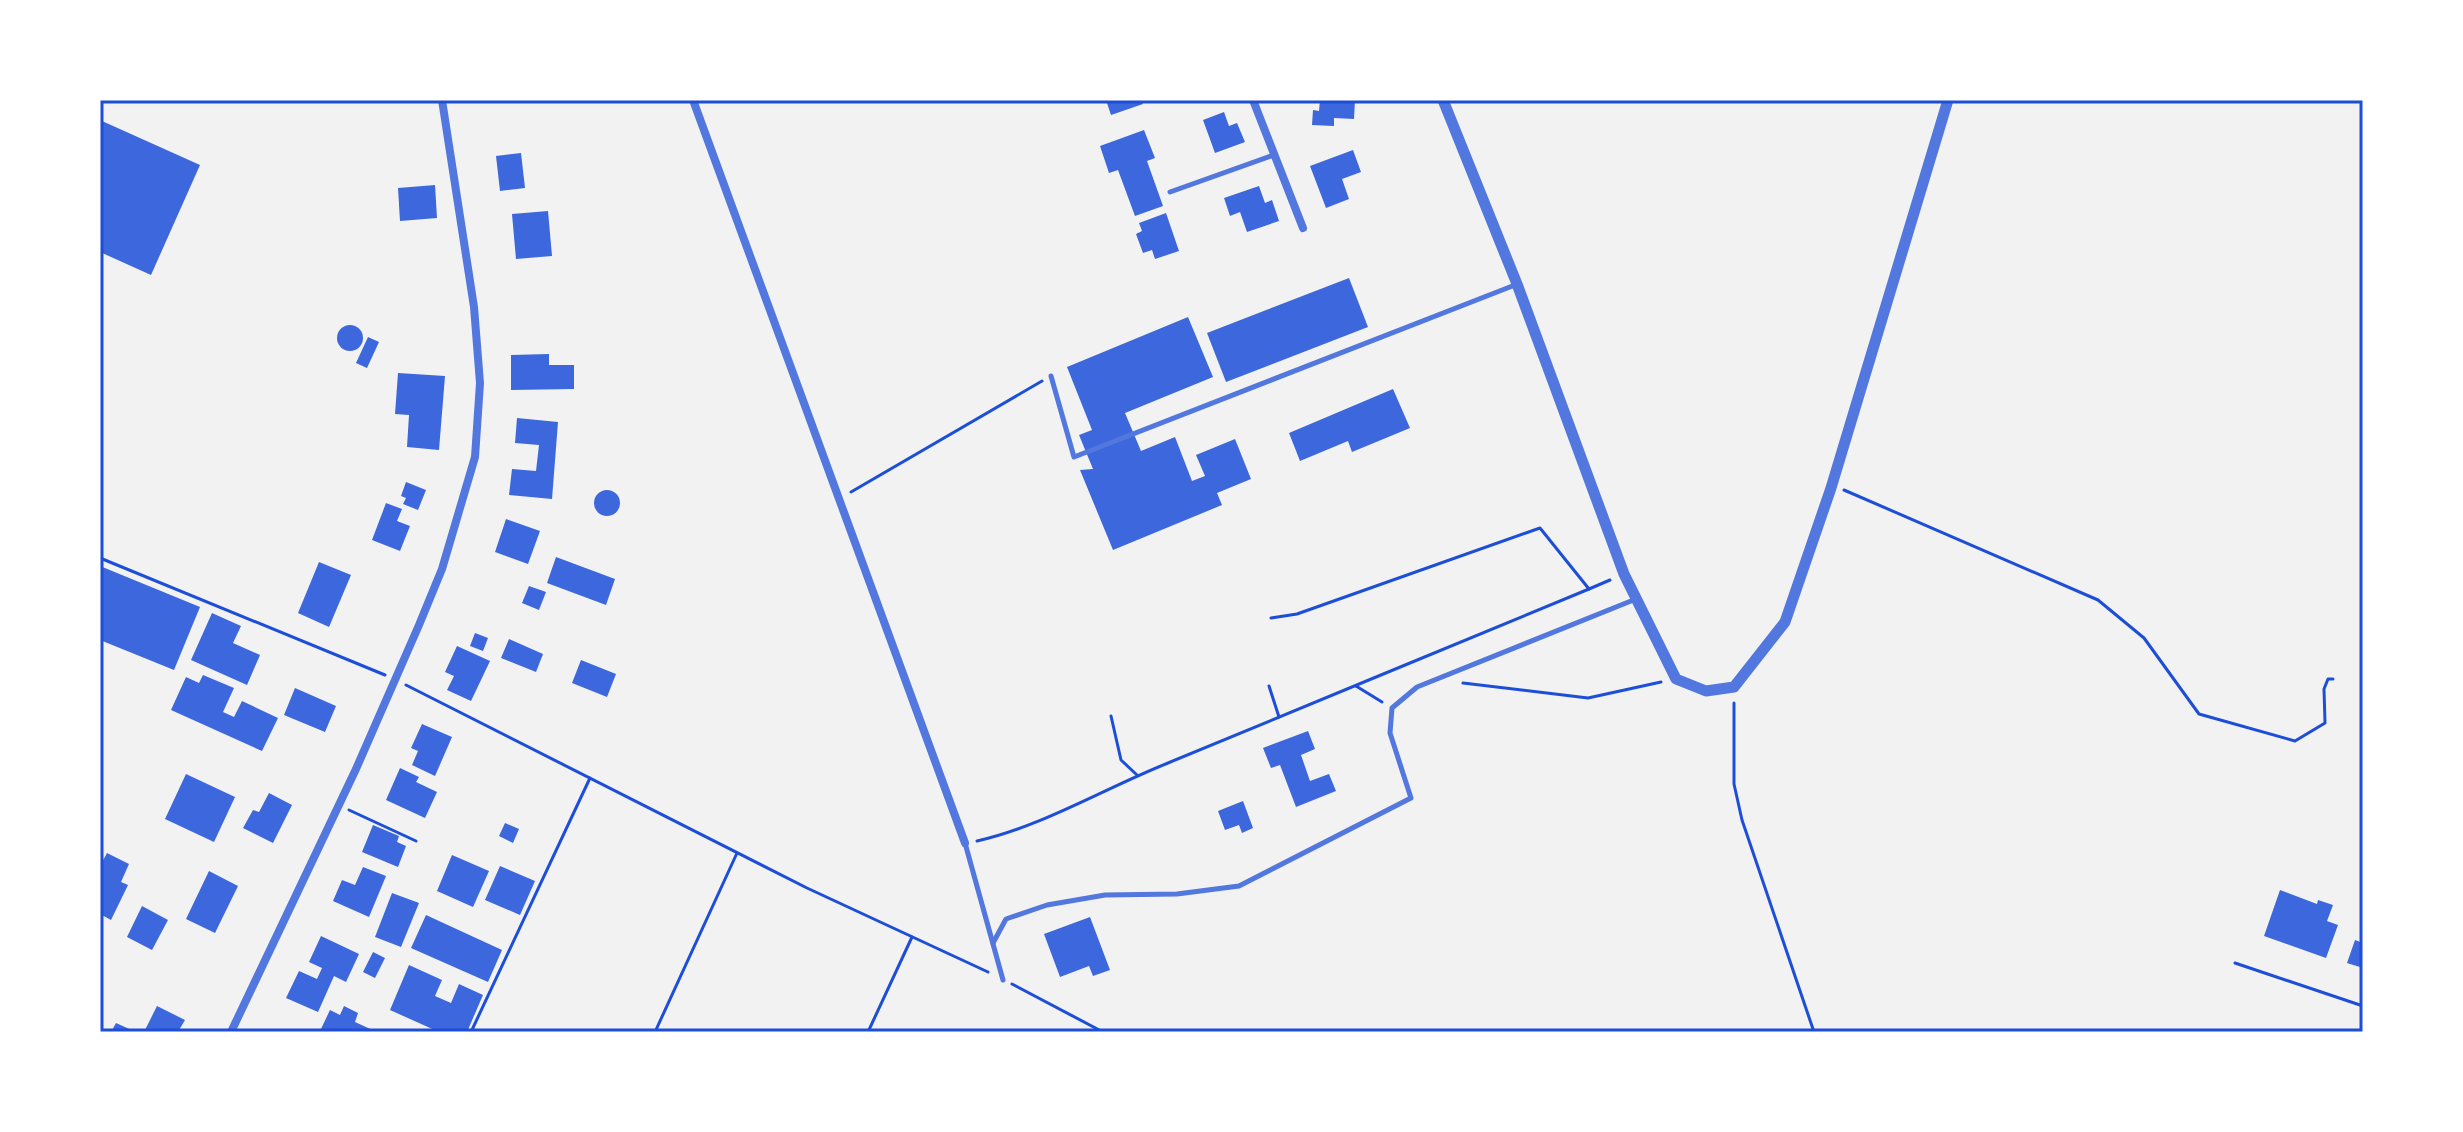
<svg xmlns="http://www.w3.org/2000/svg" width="2463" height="1132" font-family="Ubuntu,sans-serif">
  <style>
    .building { fill: #3d67dc }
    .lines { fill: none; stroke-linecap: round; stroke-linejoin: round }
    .path { stroke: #1d4ed8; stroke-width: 3 }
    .service { stroke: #5277de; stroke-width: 5 }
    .minor { stroke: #5277de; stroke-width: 8 }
    .tertiary { stroke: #5277de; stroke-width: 11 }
    .neatline { fill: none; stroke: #1d4ed8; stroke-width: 3 }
  </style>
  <rect width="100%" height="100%" fill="#f2f2f2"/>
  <g class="building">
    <polygon points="1106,100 1141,100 1143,104 1111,115"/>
    <polygon points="1320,100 1355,100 1354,119 1334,118 1334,126 1312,125 1313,110 1319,111"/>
    <polygon points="1224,112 1229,126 1237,123 1245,142 1215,153 1203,120"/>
    <polygon points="102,121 200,165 151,275 100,252 100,126"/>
    <polygon points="1144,130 1155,158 1147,161 1163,206 1135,216 1118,170 1109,173 1100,146"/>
    <polygon points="1353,150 1361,172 1342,179 1349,199 1326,208 1310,166"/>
    <polygon points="521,153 525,188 500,191 496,156"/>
    <polygon points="435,185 437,218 400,221 398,188"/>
    <polygon points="1259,186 1265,203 1272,200 1279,221 1247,232 1240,212 1230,216 1224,198"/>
    <polygon points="548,211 552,256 516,259 512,214"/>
    <polygon points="1166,213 1179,251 1155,259 1152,250 1143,253 1136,234 1142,231 1139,223"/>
    <polygon points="1349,278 1368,327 1226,382 1207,333"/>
    <polygon points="1188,317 1213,377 1125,413 1141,451 1175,437 1192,481 1205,476 1196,455 1235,439 1251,479 1217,493 1222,505 1113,550 1080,470 1093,469 1079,435 1092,430 1067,367"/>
    <circle cx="350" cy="338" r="13"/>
    <polygon points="368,337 379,342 367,368 356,363"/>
    <polygon points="549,354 549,365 574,365 574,389 511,390 511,355"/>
    <polygon points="398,373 445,376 439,450 407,447 409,415 395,414"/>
    <polygon points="1393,389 1410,428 1352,452 1348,441 1300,461 1289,433"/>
    <polygon points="517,418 558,422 552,499 509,495 512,469 536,471 539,445 515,443"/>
    <polygon points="406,482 426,490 418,510 403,504 406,498 401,496"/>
    <circle cx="607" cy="503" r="13"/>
    <polygon points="386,503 402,509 397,521 410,526 400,551 372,540"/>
    <polygon points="506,519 540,531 528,564 495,552"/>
    <polygon points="556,557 615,579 606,605 547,583"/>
    <polygon points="319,562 351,575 329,627 298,613"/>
    <polygon points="100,566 200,607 174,670 100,640"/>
    <polygon points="529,586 546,592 539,610 522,603"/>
    <polygon points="212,613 241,626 233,643 260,655 247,685 191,660"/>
    <polygon points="475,633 488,638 483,651 470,646"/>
    <polygon points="509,639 543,654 536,672 501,658"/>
    <polygon points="457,646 490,661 471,701 447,690 454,676 445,672"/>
    <polygon points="581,660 616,674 607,697 572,683"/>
    <polygon points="203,675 234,688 223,712 234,717 242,701 278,718 262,751 171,710 186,677 199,683"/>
    <polygon points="295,688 336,706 325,732 284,715"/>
    <polygon points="422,724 452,737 435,776 412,765 418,751 411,748"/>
    <polygon points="1308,731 1315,749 1301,755 1310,781 1329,774 1336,791 1296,807 1280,765 1271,768 1263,748"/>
    <polygon points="400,768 419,777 416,782 437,792 425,818 386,800"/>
    <polygon points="186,774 235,797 214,842 165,819"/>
    <polygon points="269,793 292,805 273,843 243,828 253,810 259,812"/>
    <polygon points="1243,801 1253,828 1242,833 1239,825 1225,830 1218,811"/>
    <polygon points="505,823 519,829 513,843 499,836"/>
    <polygon points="373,825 399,836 397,842 406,846 398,867 362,852"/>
    <polygon points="107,853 129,864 121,882 128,885 111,920 100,914 100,866"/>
    <polygon points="452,855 489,871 473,907 437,891"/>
    <polygon points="500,866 535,881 520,915 485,900"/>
    <polygon points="363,867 386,876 369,917 333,901 342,880 355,885"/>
    <polygon points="209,871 238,886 215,933 186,919"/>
    <polygon points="2280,890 2317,904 2318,900 2333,905 2327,921 2338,925 2326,958 2264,936"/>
    <polygon points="392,893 419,903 401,947 375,937"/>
    <polygon points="142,906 168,920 152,950 127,937"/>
    <polygon points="426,915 502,950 488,982 411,948"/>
    <polygon points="1090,917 1110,970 1093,976 1089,966 1060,977 1044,934"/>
    <polygon points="321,936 359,954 346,982 334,976 318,1012 286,998 299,971 317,979 322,968 309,962"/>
    <polygon points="2355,940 2363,943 2363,968 2347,963"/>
    <polygon points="373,952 385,958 375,978 363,972"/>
    <polygon points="409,965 442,980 435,996 451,1003 459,984 483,995 467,1032 439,1032 390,1010"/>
    <polygon points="157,1006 185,1020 178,1032 144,1032"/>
    <polygon points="344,1006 358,1013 355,1022 377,1032 320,1031 330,1010 340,1015"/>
    <polygon points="116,1023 136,1032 111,1032"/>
  </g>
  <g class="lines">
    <g class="path">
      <polyline points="1844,490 2098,600 2144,638 2199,714 2295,741 2325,723 2324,689 2328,679 2333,679"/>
      <polyline points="851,492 1042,381"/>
      <polyline points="100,558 385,675"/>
      <polyline points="1271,618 1297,614 1540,528 1589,589 1610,580"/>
      <polyline points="1463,683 1588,698 1661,682"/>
      <polyline points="406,685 807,888 988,972"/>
      <polyline points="1269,686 1279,717"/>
      <polyline points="1356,686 1382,702"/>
      <polyline points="1734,703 1734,784 1742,820 1814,1032"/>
      <polyline points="1111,716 1121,760 1137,775"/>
      <polyline points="349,810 416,841"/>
      <path d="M 977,841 C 1043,826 1105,788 1168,763 C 1308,705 1449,647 1589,589"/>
      <polyline points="2235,963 2363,1006"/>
      <polyline points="1012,984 1103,1032"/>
      <polyline points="471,1032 590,778"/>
      <polyline points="655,1032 737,853"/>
      <polyline points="868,1032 912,937"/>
    </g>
    <g class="service">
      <polyline points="1170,192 1274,155"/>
      <polyline points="1051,376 1074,457 1515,285"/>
      <polyline points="965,843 1003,980"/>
      <polyline points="993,943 1006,919 1047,905 1105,895 1177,894 1239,886 1411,798 1390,733 1392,708 1417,687 1636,599"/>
    </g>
    <g class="minor">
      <polyline points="693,100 965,843"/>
      <polyline points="1253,100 1303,228"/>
      <polyline points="231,1032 356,769 419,625 442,569 475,457 480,383 474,307 442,100"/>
    </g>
    <polyline class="tertiary" points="1443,100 1517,284 1624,574 1676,679 1706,691 1734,687 1785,622 1831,488 1948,100"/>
  </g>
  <rect width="2463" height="1132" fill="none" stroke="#ffffff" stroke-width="204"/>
  <rect x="102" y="102" width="2259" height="928" class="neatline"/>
</svg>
